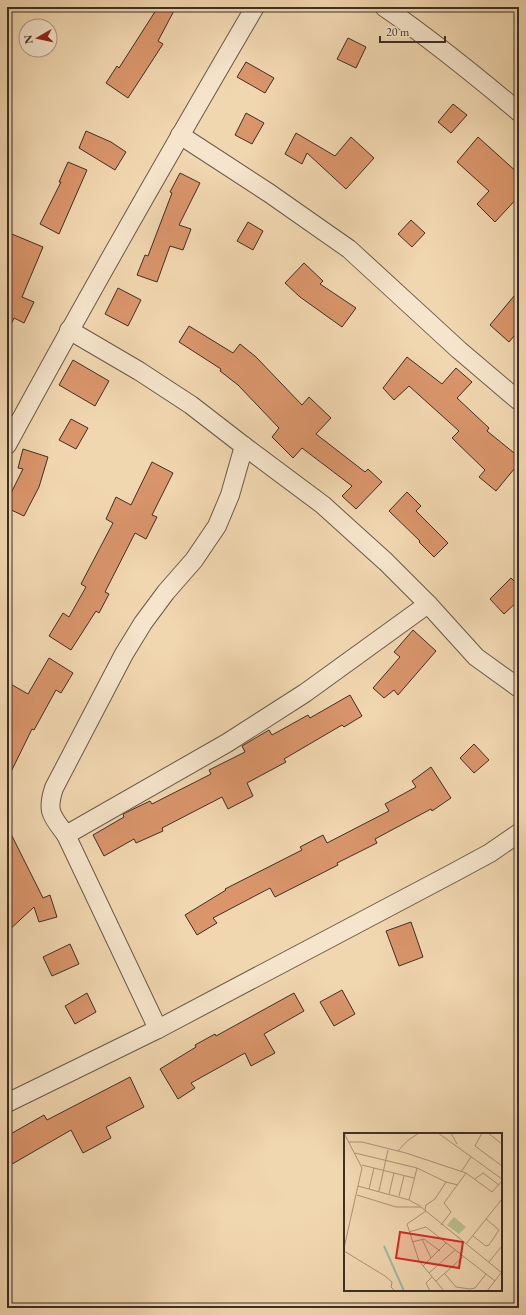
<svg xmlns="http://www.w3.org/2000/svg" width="526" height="1315" font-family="'EB Garamond',serif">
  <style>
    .building { fill: #da956b; stroke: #3e2f26 }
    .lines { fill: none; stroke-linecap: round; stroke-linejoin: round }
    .minor-casing { stroke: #6b5948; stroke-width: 20 }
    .minor { stroke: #f6e5cc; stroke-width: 18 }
    .inset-river { fill: none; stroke: #9bbaaa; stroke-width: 2 }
    .inset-road { fill: none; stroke: #a99479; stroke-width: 1 }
    .view { fill: #d62828; fill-opacity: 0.15; stroke: #d62828; stroke-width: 2 }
    .inset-edge { fill: none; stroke: #3e2f26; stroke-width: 2 }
  </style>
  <rect width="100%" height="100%" fill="#f1d7b0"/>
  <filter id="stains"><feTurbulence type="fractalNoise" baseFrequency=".005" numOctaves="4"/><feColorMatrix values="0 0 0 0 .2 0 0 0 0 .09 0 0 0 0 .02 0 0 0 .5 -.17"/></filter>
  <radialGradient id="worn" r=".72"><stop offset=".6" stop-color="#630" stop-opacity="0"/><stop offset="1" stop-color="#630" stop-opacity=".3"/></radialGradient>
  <g class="building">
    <polygon points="158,7 176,7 158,41 163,44 128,98 106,83 117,66 119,68"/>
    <polygon points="348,38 366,47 356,68 337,59"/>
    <polygon points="246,62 274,78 265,93 237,77"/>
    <polygon points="453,104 467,115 451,133 438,122"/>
    <polygon points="246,113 264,123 252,144 235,135"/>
    <polygon points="86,131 111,142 126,152 115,170 79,148"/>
    <polygon points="296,133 335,156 351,137 374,158 346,189 307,153 302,164 285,154"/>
    <polygon points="478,137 519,174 519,196 495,222 477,204 489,191 457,162"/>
    <polygon points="68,162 87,170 59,234 40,224 61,182 59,182"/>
    <polygon points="180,173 200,183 179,225 191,229 183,250 170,246 157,282 137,275 145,255 148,256 172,193 170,192"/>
    <polygon points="411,220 425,233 412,247 398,234"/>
    <polygon points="248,222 263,231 253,250 237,241"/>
    <polygon points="7,232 43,247 22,297 34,302 24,323 14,318 7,333"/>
    <polygon points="304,263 323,281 320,284 356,308 342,327 300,297 285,283"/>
    <polygon points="118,288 141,300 128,326 105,314"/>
    <polygon points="519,290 519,330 509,342 490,325"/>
    <polygon points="189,326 233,353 240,344 256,357 302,405 309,397 331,418 316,434 365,472 368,469 382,482 356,509 342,496 352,486 302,448 293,458 272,437 279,428 238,385 220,371 221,369 179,342"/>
    <polygon points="407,357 442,384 456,368 472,382 457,398 489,428 487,431 519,457 519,463 496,491 479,477 485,470 452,438 459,431 409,386 394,400 383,388"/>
    <polygon points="73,360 109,381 95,406 59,385"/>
    <polygon points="71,419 88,428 76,449 59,440"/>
    <polygon points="23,449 48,457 39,487 24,516 7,508 7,501 23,469 18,468"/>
    <polygon points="152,462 173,473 152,515 157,517 146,539 135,533 105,592 109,594 99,613 96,611 71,650 49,636 63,613 69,617 86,587 81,584 113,523 106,519 116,497 131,505"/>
    <polygon points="407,492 421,506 416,511 448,543 434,557 419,542 420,541 389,511"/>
    <polygon points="511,578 519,586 519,600 504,614 490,599"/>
    <polygon points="413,630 436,651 398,695 394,690 384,698 373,688 400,657 394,652"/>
    <polygon points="49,658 73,673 61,693 56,690 34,730 32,729 7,780 7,682 28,694"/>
    <polygon points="350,695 362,716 344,727 342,725 284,759 286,762 247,783 253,796 228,809 222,797 162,828 163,831 136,843 134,839 104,856 93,835 124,817 123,814 150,801 152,804 211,774 209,770 245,752 242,746 269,730 272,735 308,715 310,718"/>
    <polygon points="474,744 489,760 474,773 460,758"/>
    <polygon points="431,767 451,798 432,811 431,809 375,839 377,843 337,863 338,865 275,897 270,888 213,918 217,923 197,935 185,915 226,890 225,889 302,850 300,847 323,835 327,843 389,811 385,804 416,787 412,781"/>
    <polygon points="7,826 43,898 50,895 57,917 39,922 34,907 7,932"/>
    <polygon points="411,922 423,957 399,966 386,931"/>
    <polygon points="70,944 79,964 52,976 43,957"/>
    <polygon points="342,990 355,1014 334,1026 320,1002"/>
    <polygon points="87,993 96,1012 75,1024 65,1006"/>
    <polygon points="294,993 304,1011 264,1034 275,1053 251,1066 245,1053 191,1083 195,1088 178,1099 160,1069 196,1047 195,1045 215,1034 216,1036"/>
    <polygon points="130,1077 144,1107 106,1127 111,1138 83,1153 71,1130 7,1167 7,1136 44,1115 47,1120"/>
  </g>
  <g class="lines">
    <defs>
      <g id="minor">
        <path d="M 384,7 C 431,39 475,75 519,112"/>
        <polyline points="180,135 269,193 349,249 459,350 519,401"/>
        <polyline points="69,330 139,371 191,405 244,446 323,505 386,562 428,604 476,657 519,688"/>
        <path d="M 7,445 C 87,297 170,152 255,7"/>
        <polyline points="66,835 227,743 305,693 428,604"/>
        <path d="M 158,1029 L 66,835 C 52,816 46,812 54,788 L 124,654 L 143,623 L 166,592 L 194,560 L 217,526 L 230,495 L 244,446"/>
        <polyline points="7,1103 158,1029 453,873 490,853 519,833"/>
      </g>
    </defs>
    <use href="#minor" class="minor-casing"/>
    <use href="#minor" class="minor"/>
  </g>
  <g transform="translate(344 1133)">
    <rect width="158" height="158" fill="#f1d7b0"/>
    <path d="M 110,84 L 122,94 L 115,101 L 103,92 Z" fill="#b8bf8d"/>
    <path class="inset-river" d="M 40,113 L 60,158"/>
    <path class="inset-road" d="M 94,0 L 158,46M 107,0 L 113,11M 138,0 L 131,13 L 158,33M 144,0 L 158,11M 5,9 L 18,9 L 62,20 L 122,40M 54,18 L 63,8 L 75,0M 11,20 L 73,35 L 102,49M 18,32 L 70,45M 117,39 L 127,24M 131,46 L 139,40 L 155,52M 14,53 L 65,67 L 76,73M 25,56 L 30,35M 35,58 L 44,17M 45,61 L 50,40M 13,62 L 52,74 L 77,74 L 158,140M 55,63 L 60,43M 65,67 L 73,35M 81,77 L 82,72 L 91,66 L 102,49 L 114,52M 82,78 L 63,91 L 75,128 L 100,158M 97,92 L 107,79 L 100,70 L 122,40 L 148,59 L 158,48M 65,99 L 82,94 L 151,148M 129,103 L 142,113 L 145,112 L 155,97 L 142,86M 78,106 L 87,125M 68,109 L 80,106 L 96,118M 122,111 L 158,66M 0,115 L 18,35 L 0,0M 0,118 L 41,143 L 48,149 L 47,154 L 51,158M 145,129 L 158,113M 79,133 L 102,110M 85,140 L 111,117M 101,141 L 112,154 L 126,156 L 131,155 L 142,141M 92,148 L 119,124M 86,158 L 82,150 L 88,144M 143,158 L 157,140"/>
    <path class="view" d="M 56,99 L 119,109 L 115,135 L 52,125 Z"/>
    <rect width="158" height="158" class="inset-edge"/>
  </g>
  <rect width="526" height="1315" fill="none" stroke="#f1d7b0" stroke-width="24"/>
  <rect x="8" y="8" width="510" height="1299" fill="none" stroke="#3e2f26" stroke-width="2"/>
  <rect x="12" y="12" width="502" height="1291" fill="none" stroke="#3e2f26"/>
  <g transform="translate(38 38) rotate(261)"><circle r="19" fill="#f6e5cc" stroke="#ac9c8a"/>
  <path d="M0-3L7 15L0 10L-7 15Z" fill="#8f2418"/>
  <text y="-6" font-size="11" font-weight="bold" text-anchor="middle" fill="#3e2f26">N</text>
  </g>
  <path d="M380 36v6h65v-6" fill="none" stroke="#3e2f26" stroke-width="2"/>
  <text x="386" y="36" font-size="12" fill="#3e2f26" stroke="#f6e5cc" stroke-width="3" paint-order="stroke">20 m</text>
  <rect width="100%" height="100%" filter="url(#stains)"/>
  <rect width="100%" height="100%" fill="url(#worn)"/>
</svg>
